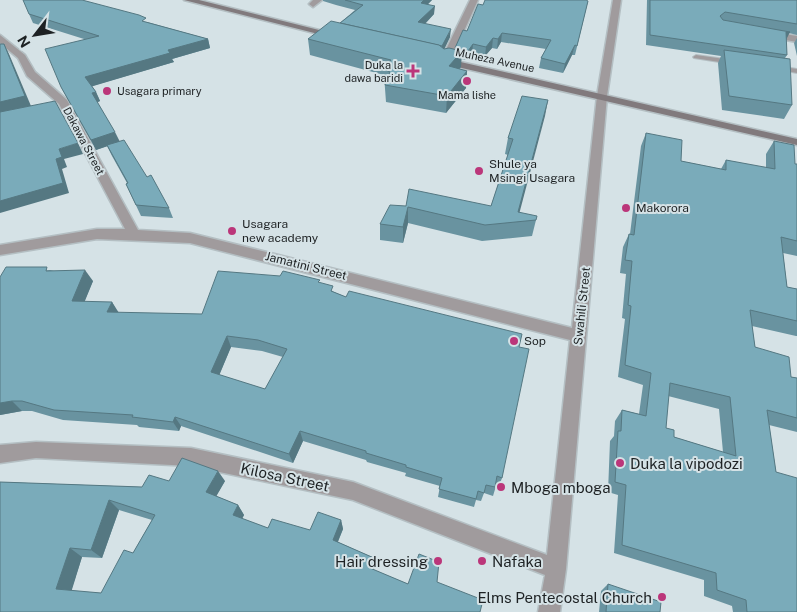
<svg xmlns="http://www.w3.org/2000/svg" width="797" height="612" font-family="'Public Sans',sans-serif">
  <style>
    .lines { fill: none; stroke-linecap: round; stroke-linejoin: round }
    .lane-casing { stroke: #b4bfc3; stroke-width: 2 }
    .street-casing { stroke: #b4bfc3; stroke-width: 3 }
    .secondary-casing { stroke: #b4bfc3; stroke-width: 3 }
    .lane { fill: #a09b9d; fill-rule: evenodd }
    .street { fill: #a09b9d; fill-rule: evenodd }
    .secondary { fill: #817a7d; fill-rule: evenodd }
    .wall { fill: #6993a0; fill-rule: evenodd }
    .shaded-wall { fill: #557882 }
    .building { fill: #7aabba; stroke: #557882; fill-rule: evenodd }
    .poi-dot { fill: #bb367a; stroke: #d5e2e6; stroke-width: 2 }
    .labels { text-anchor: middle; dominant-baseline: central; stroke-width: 4; stroke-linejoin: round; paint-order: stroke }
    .far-street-label { font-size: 11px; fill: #1d2123; stroke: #d5e2e6 }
    .far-poi-label { font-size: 11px; fill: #1d2123; stroke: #d5e2e6; text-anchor: end }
    .poi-label { font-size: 12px; fill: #1d2123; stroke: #d5e2e6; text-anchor: start }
    .street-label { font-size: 12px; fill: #1d2123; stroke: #d5e2e6 }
    .near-poi-label { font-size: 15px; fill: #1d2123; stroke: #d5e2e6; text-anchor: start }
    .near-street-label { font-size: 15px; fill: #1d2123; stroke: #d5e2e6 }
  </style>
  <rect width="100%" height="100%" fill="#d5e2e6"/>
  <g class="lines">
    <defs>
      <g id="lane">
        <polygon points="696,55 732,60 735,62 732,64 694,58 693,57"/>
        <polygon points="778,66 797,69 797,73 776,69 775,68"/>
      </g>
      <g id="street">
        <polygon points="313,0 322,0 313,7 309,4"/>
        <polygon points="470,0 478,0 450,62 442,64 440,62"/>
        <polygon points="613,0 621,0 607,96 566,569 560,612 538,612 545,575 353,500 191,466 36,458 0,463 0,445 36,442 191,448 353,482 547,555 570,340 190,243 97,239 0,255 0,245 97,229 125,229 59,104 27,76 18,58 0,43 0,35 25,55 35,72 67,100 138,230 190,233 572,328 597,96"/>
        <polygon points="766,31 797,36 797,42 763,36 761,34"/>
      </g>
      <g id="secondary">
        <polygon points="184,0 199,0 343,36 338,39"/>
        <polygon points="443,58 797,139 797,145 440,63 440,59"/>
      </g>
    </defs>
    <use href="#lane" class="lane-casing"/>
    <use href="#street" class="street-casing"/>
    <use href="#secondary" class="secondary-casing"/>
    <use href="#lane" class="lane"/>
    <use href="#street" class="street"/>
    <use href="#secondary" class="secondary"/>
  </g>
  <g class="wall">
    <polygon points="323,0 432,0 428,4 434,14 425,24 450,37 444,49 455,49 483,5 588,1 575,55 572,55 563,73 539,68 541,58 546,49 501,42 497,49 492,48 485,56 472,54 467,60 461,59 461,67 459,69 467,71 466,88 446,113 386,102 384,75 310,55 308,39 340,23 355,10 336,5 323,1"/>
    <polygon points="647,0 797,0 797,35 789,33 786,39 787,55 785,58 792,105 784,119 722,110 718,63 721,56 646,45"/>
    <polygon points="29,14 147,22 208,39 210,48 172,59 174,62 92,86 96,92 100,101 97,102 119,141 147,177 169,208 173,218 141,216 126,184 127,183 112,156 107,146 96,150 61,87 84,39 33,23"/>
    <polygon points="797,38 797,56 794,43"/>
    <polygon points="548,100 519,212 536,220 532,236 482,241 408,223 403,243 380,240 380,224 406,206 491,206 508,155 505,154 508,138"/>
    <path d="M 646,133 L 681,161 L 721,169 L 726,160 L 766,168 L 766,154 L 774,141 L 795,164 L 797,164 L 797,256 L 783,253 L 787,287 L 797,289 L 797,336 L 796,336 L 752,326 L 755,347 L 791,377 L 797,378 L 797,432 L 769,425 L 797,612 L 733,612 L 732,606 L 704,596 L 704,580 L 614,553 L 618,495 L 608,492 L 610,441 L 614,436 L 615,421 L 622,410 L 639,414 L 643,385 L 618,377 L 625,319 L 622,318 L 626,274 L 620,273 L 623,247 L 629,234 L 630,234 L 641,146 ZM 668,396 L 719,409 L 723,452 L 674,437 L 666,428 Z"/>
    <path d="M 50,270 L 93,281 L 84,302 L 112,302 L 118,313 L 202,314 L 320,283 L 334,292 L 346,297 L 519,347 L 502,478 L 499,486 L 496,486 L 493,496 L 484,493 L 481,501 L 476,500 L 474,507 L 438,497 L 440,486 L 405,476 L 406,473 L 367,462 L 366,460 L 303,441 L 293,463 L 181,426 L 179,431 L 139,427 L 137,425 L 63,420 L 32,411 L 22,411 L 0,415 L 0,277 ZM 231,347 L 262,351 L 283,357 L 265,389 L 219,375 Z"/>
    <path d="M 169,481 L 225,481 L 216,496 L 238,505 L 244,515 L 242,519 L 268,528 L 310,530 L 341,520 L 343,529 L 338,542 L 374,558 L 375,566 L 374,570 L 408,584 L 437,582 L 0,612 L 0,482 L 142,487 ZM 119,510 L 152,520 L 133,553 L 101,593 L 71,591 L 82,557 L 102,558 Z"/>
    <polygon points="608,584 660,612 599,612 601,591"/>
  </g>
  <g class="shaded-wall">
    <polygon points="424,0 432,0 421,11 421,3"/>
    <polygon points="435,6 434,14 418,31 418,22"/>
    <polygon points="451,29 450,37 442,54 442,46"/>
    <polygon points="786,32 790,32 785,42"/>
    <polygon points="502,33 501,42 497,49 498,39"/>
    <polygon points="493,38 492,48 485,56 486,47"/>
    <polygon points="208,39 210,48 172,59 174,62 90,87 85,77 168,50"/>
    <polygon points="4,44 9,54 31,106 0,114 0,102"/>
    <polygon points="473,44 472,54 467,60 468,51"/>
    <polygon points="575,45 572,55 563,73 565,64"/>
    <polygon points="462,51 461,67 447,83 449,66"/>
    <polygon points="467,71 466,88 446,113 447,96"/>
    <polygon points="96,92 100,101 96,103 92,93"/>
    <polygon points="548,100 545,116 517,222 518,212"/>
    <polygon points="115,132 120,142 96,150 91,140"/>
    <polygon points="78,143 83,154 64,159 67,167 62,169 69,193 0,213 0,201 56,159 59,149"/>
    <polygon points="408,207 408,223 403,243 403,227"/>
    <polygon points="85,270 93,281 80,313 72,301"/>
    <polygon points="112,302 119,313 107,312"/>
    <polygon points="227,336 231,347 216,383 211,372"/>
    <polygon points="12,401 22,411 0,415 0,403"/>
    <polygon points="175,417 181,426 179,431 173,422"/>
    <polygon points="300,431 303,441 293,463 289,454"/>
    <polygon points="218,471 225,481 213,502 206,492"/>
    <polygon points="109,500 119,510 102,558 91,550"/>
    <polygon points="238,505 244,515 239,524 233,515"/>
    <polygon points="341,520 343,529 335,548 333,540"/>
    <polygon points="70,548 82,557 70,596 56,589"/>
    <polygon points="374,558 375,566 371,576 370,568"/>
  </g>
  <g class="building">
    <polygon points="23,0 82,0 139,15 146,18 142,21 208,39 168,50 170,53 85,77 96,92 92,93 115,132 91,140 61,87 45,49 99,36 29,14"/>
    <polygon points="345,0 424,0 421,3 435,6 418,22 451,29 442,46 340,23 363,5"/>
    <polygon points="485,0 586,0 588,1 577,46 575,45 565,64 541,58 551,40 502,33 498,39 493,38 486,47 473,44 468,51 455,48 463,30 467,31 478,4 483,5"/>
    <polygon points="650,0 797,0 797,24 725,12 720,16 723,20 790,32 786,32 787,55 650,35"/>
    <polygon points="331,21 439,45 444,49 449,48 462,51 449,66 467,71 447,96 385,85 390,72 384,69 391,60 308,39"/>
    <polygon points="0,44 4,44 25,96 0,102"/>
    <polygon points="724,50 790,59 792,105 729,96"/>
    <polygon points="522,96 548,100 518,212 537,216 536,220 485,225 408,207 403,227 380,224 390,205 406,206 409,189 491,206 513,139 508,138"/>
    <polygon points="55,101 78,143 59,149 62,157 56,159 63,183 0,201 0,112"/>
    <path d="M 646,133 L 682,140 L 681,161 L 726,170 L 726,160 L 775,169 L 774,141 L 794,145 L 795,164 L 797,164 L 797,241 L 781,237 L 787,287 L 797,289 L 797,321 L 750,310 L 755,347 L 789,357 L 791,377 L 797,378 L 797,418 L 767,410 L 776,472 L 797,478 L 797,612 L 747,612 L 746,600 L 717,590 L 716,573 L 622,545 L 626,485 L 615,482 L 618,431 L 621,431 L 622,410 L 646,416 L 651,373 L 625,365 L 631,306 L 628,305 L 632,261 L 625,260 L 629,234 L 634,235 ZM 670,383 L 730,397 L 736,456 L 674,437 L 674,430 L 666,428 Z"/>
    <polygon points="124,140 147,177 151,175 169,208 136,205 126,184 128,183 107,145"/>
    <path d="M 6,267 L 47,267 L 46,271 L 85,270 L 72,301 L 112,302 L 107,312 L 202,314 L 218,271 L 280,276 L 283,271 L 320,280 L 318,282 L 333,286 L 331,291 L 346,297 L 349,291 L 522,334 L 519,347 L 529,349 L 502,478 L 497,476 L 495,487 L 486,485 L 484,493 L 478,491 L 476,499 L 439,489 L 442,478 L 406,467 L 406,465 L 366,453 L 366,451 L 300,431 L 289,454 L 175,417 L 173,422 L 132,417 L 133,415 L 54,410 L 22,401 L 12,401 L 0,403 L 0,277 ZM 227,336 L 258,340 L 287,349 L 265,389 L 211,372 Z"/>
    <path d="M 182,458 L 218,471 L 206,492 L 238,505 L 233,515 L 268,528 L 272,519 L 310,530 L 318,512 L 341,520 L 333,540 L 374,558 L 370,568 L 408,584 L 419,554 L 439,562 L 437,582 L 483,600 L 480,612 L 0,612 L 0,482 L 142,487 L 149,475 L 169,481 ZM 109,500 L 155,515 L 133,553 L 124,550 L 101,593 L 56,589 L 70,548 L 91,550 Z"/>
    <polygon points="608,584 661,602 660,612 606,612"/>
  </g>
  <g class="poi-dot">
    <path d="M410.5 63.5h5v5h5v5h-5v5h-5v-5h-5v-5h5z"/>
    <circle cx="467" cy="81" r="5"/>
    <circle cx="107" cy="91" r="5"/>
    <circle cx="479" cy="171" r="5"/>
    <circle cx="626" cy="208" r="5"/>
    <circle cx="232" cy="231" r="5"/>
    <circle cx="514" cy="341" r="5"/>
    <circle cx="620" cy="463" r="5"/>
    <circle cx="501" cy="487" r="5"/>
    <circle cx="438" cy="561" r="5"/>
    <circle cx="482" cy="561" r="5"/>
    <circle cx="662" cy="597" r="5"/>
  </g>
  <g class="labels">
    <g class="far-street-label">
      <text transform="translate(495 60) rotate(12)">Muheza Avenue</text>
      <text transform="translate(84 141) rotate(62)">Dakawa Street</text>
    </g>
    <g class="far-poi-label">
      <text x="403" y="65">Duka la<tspan x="403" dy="13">dawa baridi</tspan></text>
      <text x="117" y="91" text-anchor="start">Usagara primary</text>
      <text x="467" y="95" text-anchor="middle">Mama lishe</text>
    </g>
    <g class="poi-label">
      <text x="489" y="164">Shule ya<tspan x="489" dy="14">Msingi Usagara</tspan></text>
      <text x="636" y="208">Makorora</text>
      <text x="242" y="224">Usagara<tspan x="242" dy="14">new academy</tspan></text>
      <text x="524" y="341">Sop</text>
    </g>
    <g class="street-label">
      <text transform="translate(306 266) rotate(14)">Jamatini Street</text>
      <text transform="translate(582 306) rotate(-84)">Swahili Street</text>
    </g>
    <g class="near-poi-label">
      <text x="630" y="463">Duka la vipodozi</text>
      <text x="511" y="487">Mboga mboga</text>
      <text x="428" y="561" text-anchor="end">Hair dressing</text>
      <text x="492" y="561">Nafaka</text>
      <text x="652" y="597" text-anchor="end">Elms Pentecostal Church</text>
    </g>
    <g class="near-street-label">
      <text transform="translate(285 477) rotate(12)">Kilosa Street</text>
    </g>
  </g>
  <g transform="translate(35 35) rotate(239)" stroke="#d5e2e6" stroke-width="4" paint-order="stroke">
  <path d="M0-4L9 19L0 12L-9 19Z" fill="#1d2123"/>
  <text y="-8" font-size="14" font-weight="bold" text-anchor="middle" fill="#1d2123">N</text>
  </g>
</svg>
